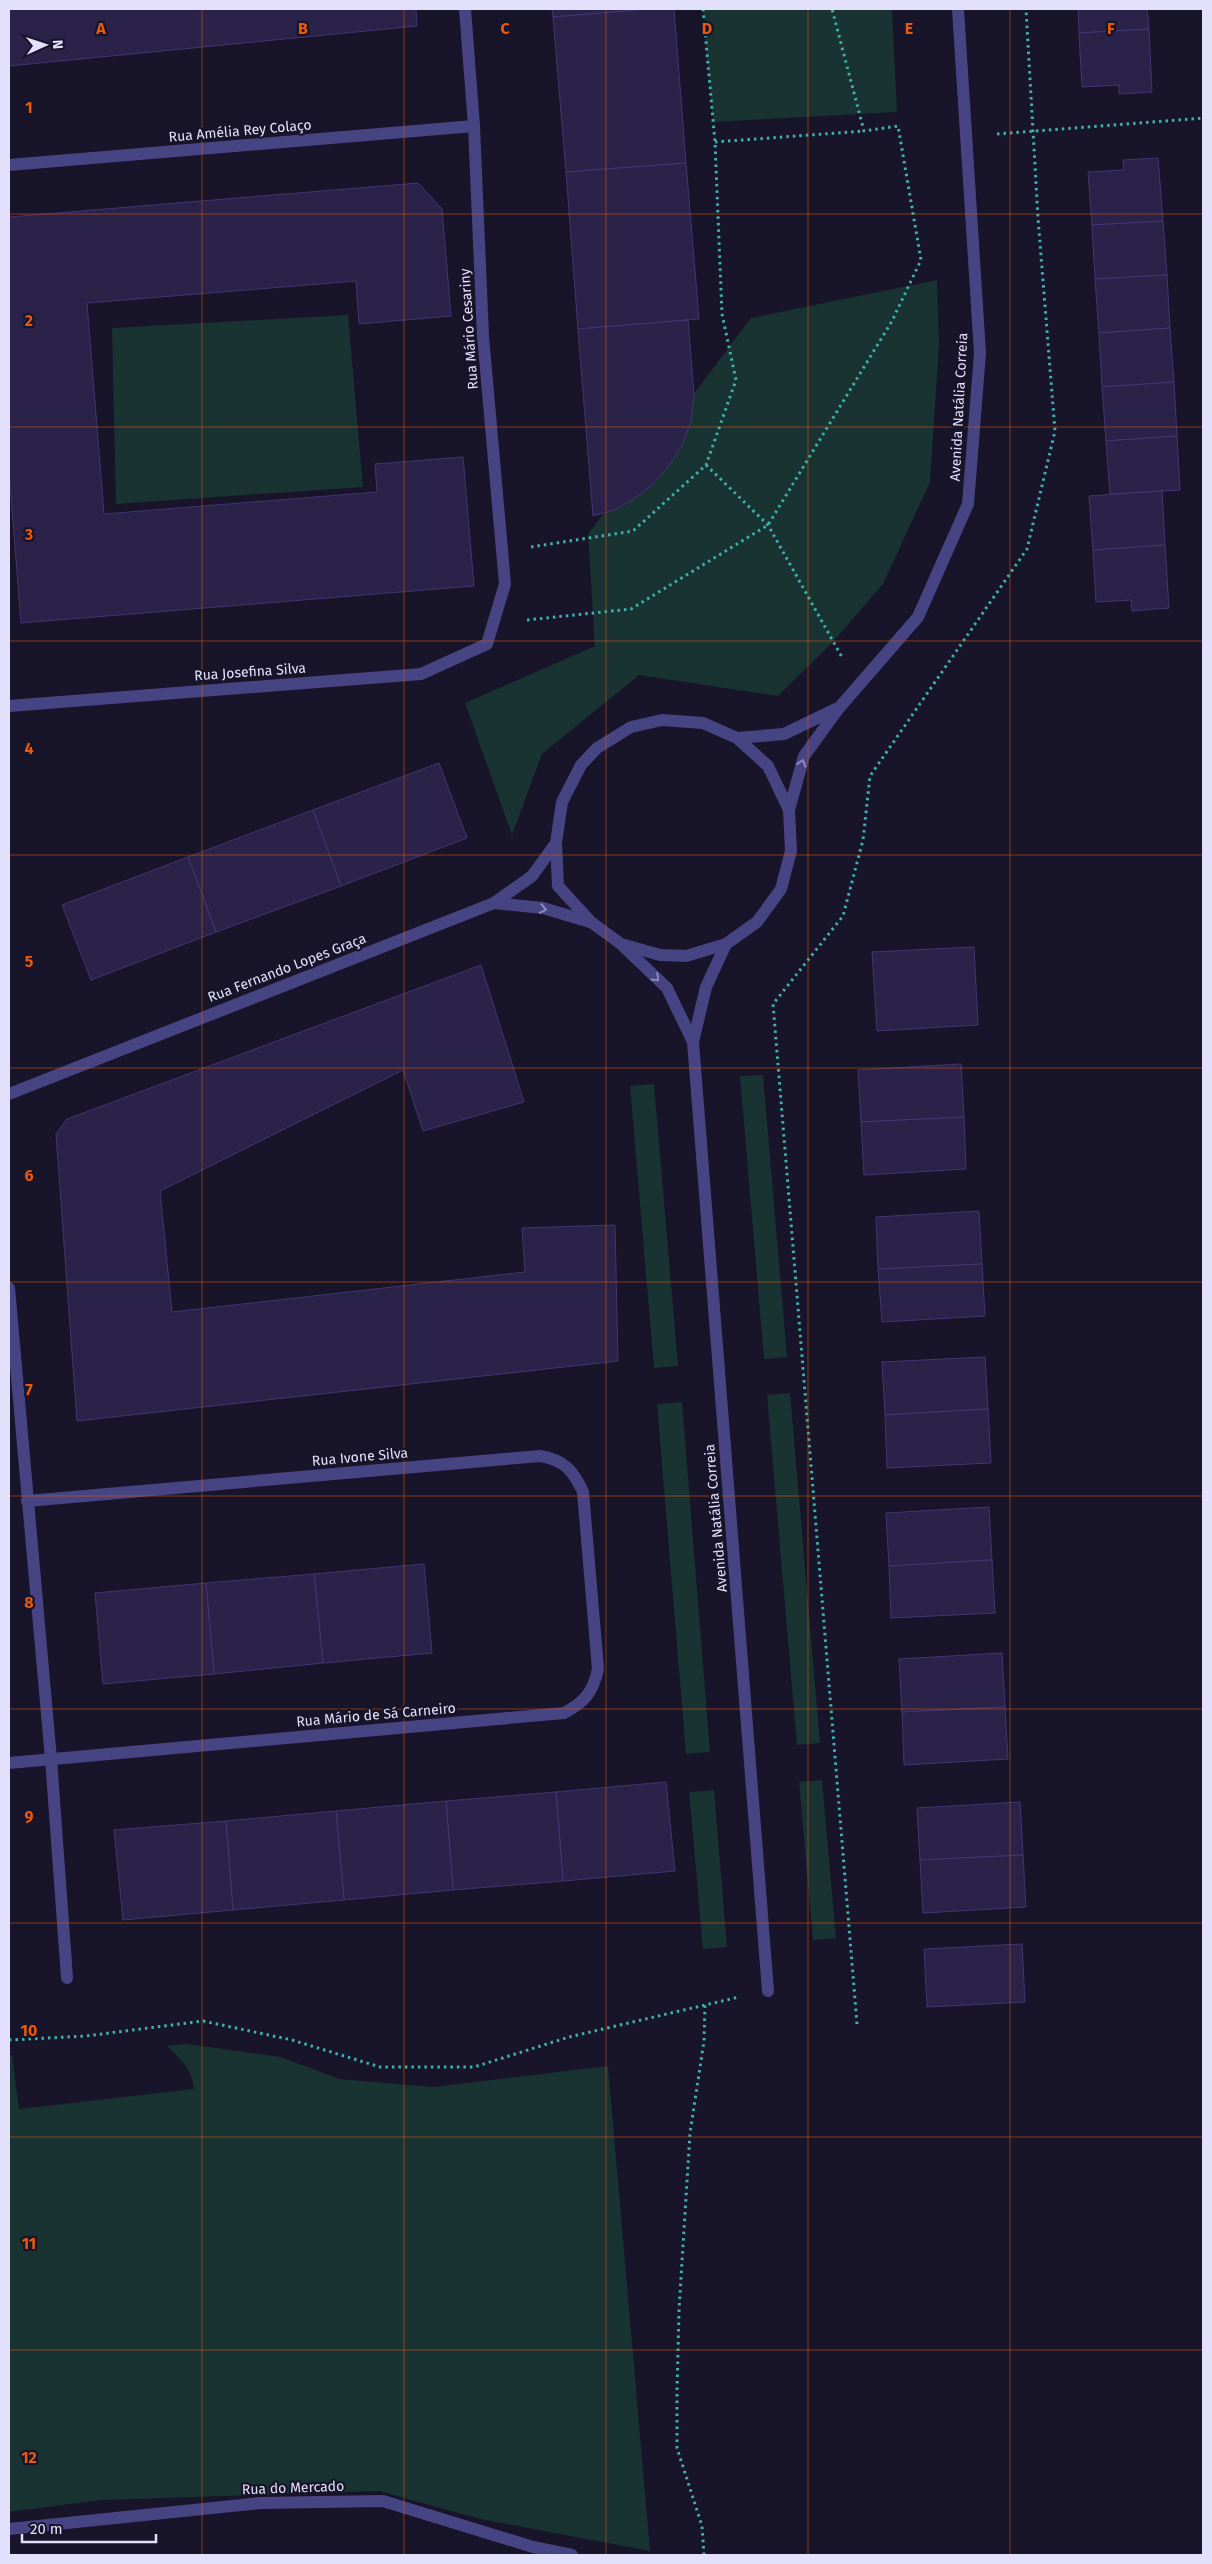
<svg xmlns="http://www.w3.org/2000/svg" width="1212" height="2564" font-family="'Fira Sans',sans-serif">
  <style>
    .green { fill: #183332 }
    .building { fill: #2a2248; stroke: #433672 }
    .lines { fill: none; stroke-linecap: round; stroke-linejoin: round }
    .path { stroke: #3eb1ab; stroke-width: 3; stroke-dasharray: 2.5 4; stroke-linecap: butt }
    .street { stroke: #474483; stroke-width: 12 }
    .oneway { stroke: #8d8ab9 }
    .grid { fill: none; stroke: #e8590c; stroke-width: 1; stroke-opacity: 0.55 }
    .labels { text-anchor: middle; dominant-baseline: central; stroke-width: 4.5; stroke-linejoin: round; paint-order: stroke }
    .street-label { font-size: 14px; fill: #e3e0fc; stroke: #181429 }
    .grid-label { font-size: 16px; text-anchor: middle; font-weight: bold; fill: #e8590c; stroke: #181429; stroke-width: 4.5; stroke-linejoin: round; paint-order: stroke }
  </style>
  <rect width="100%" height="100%" fill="#181429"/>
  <g class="green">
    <polygon points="703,9 892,9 897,112 713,122"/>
    <polygon points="937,280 939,345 930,482 883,584 831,644 778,696 639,675 542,754 512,835 465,703 595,646 588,534 751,318"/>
    <polygon points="348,315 363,487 116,504 112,328"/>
    <polygon points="763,1075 787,1357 764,1359 740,1076"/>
    <polygon points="654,1084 678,1366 654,1368 630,1086"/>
    <polygon points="790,1393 820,1743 797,1745 767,1395"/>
    <polygon points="682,1402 710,1752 686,1754 657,1404"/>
    <polygon points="822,1780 836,1938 813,1940 799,1782"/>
    <polygon points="714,1790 727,1947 703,1949 689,1792"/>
    <path d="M 187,2044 L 281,2057 L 339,2079 L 434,2087 L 608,2066 L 650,2551 L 480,2519 L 379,2491 L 101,2500 L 9,2512 L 9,2055 L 12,2055 L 19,2109 L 194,2089 C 192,2070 181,2059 167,2046 Z"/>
  </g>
  <g class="building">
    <polygon points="9,9 416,9 417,26 9,66"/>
    <polygon points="552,9 649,9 553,17"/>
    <polygon points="649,9 674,9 686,163 566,172 553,17"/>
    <polygon points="1078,9 1147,9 1149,29 1079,33"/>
    <polygon points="1149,29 1152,92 1119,94 1119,85 1082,87 1079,33"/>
    <polygon points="1158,158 1163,221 1092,225 1088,172 1124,170 1123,160"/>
    <polygon points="686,163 699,319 578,329 566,172"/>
    <polygon points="418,183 442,209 451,316 359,324 356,281 87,303 104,514 377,492 375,464 463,457 474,586 21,623 9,471 9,217"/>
    <polygon points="1163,221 1167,275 1095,279 1092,225"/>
    <polygon points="1167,275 1170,328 1099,333 1095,279"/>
    <polygon points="688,320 694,394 691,422 681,447 666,470 651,486 634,499 614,510 593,516 578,329"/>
    <polygon points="1170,328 1174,382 1102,387 1099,333"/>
    <polygon points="1174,382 1177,436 1106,441 1102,387"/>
    <polygon points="1177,436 1180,490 1110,494 1106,441"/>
    <polygon points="1162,491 1165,545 1093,550 1089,496"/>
    <polygon points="1165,545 1169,608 1132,611 1131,600 1096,602 1093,550"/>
    <polygon points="439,763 467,838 341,886 313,810"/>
    <polygon points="313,810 341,886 216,932 188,857"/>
    <polygon points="188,857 216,932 91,980 62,905"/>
    <polygon points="974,947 978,1025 877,1031 872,952"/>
    <polygon points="481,965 524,1102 423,1131 403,1070 160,1191 172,1312 525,1272 522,1228 615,1225 618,1361 77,1421 56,1134 67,1119"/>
    <polygon points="961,1064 964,1117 861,1122 858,1070"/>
    <polygon points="964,1117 966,1169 864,1175 861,1122"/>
    <polygon points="979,1211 982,1264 878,1269 876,1217"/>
    <polygon points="982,1264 985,1316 882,1322 878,1269"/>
    <polygon points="985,1357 988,1409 885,1415 882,1362"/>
    <polygon points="988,1409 991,1463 887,1468 885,1415"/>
    <polygon points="989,1507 992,1560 889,1566 886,1513"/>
    <polygon points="992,1560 995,1613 891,1618 889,1566"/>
    <polygon points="424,1564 432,1653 323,1663 314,1574"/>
    <polygon points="314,1574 323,1663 214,1674 206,1583"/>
    <polygon points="206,1583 214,1674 103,1684 95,1593"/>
    <polygon points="1002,1653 1005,1707 902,1712 899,1659"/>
    <polygon points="1005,1707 1008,1759 904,1765 902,1712"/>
    <polygon points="666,1782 675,1871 563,1881 556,1792"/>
    <polygon points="556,1792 563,1881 453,1890 446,1801"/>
    <polygon points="446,1801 453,1890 344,1900 336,1811"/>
    <polygon points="1020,1802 1023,1855 920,1860 917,1808"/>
    <polygon points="336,1811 344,1900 233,1910 226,1821"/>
    <polygon points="226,1821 233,1910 123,1920 114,1830"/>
    <polygon points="1023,1855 1026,1907 923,1913 920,1860"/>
    <polygon points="1022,1944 1025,2002 927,2007 924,1949"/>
  </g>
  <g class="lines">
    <g class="path">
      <polyline points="703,9 715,142 722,314 736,380 706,465"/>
      <polyline points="997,134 1203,118"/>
      <polyline points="715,142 864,131"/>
      <polyline points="531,547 633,531 706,465 768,525 843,659"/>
      <polyline points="527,620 631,609 768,525 892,321 921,260 898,126 864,131 832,9"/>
      <polyline points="857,2024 773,1004 843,916 863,840 870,776 1027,549 1055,431 1038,218 1026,9"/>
      <polyline points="9,2040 86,2036 203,2021 292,2040 380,2067 474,2067 569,2037 739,1997"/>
      <polyline points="704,2555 702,2526 677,2448 677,2391 679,2310 690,2133 704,2041 705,2004"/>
    </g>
    <g class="street">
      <polyline points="9,165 474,126"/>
      <polyline points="9,706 421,674 487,644 505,584 483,336 474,126 465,9"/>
      <polygon points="662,720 703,723 737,738 768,766 789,810 791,851 781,889 757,922 726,944 686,956 660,955 621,944 591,922 558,886 556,843 562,802 581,765 597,748 631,727"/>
      <polyline points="737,738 784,734 836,709"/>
      <polyline points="789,810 804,756 839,708 918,617 968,504 980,353 958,9"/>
      <polyline points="494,903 543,908 590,922"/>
      <polyline points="726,944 706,987 693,1042 768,1991"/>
      <polyline points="624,947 667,988 693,1042"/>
      <polyline points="9,1094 494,903 532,876 556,843"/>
      <polyline points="9,1288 51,1759 67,1978"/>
      <path d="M 9,1763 L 564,1713 C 585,1702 593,1692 598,1669 L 583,1492 C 573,1470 564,1460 540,1456 L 27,1501"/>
      <polyline points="9,2529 260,2503 383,2501 533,2547 572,2555"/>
    </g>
  </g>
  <defs><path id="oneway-chevron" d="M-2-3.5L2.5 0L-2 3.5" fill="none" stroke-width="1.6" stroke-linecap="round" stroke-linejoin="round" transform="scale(1.25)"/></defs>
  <g class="oneway">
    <use href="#oneway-chevron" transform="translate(802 763) rotate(-72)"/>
    <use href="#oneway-chevron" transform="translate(543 909) rotate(11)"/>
    <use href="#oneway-chevron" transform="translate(656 978) rotate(44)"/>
  </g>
  <path class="grid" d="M 202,9 L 202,2555M 404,9 L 404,2555M 606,9 L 606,2555M 808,9 L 808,2555M 1010,9 L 1010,2555M 9,214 L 1203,214M 9,427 L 1203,427M 9,641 L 1203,641M 9,855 L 1203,855M 9,1068 L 1203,1068M 9,1282 L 1203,1282M 9,1496 L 1203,1496M 9,1709 L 1203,1709M 9,1923 L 1203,1923M 9,2137 L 1203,2137M 9,2350 L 1203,2350"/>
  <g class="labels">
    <g class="street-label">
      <text transform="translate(240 131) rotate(-5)">Rua Amélia Rey Colaço</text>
      <text transform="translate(469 329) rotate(-94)">Rua Mário Cesariny</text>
      <text transform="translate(959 407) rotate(-87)">Avenida Natália Correia</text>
      <text transform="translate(250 672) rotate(-4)">Rua Josefina Silva</text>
      <text transform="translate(287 968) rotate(-21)">Rua Fernando Lopes Graça</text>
      <text transform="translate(360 1457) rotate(-5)">Rua Ivone Silva</text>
      <text transform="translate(716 1518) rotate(-95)">Avenida Natália Correia</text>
      <text transform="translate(376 1715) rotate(-5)">Rua Mário de Sá Carneiro</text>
      <text transform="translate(293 2488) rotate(-2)">Rua do Mercado</text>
    </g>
  </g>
  <g class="grid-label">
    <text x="101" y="34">A</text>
    <text x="303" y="34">B</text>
    <text x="505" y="34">C</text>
    <text x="707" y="34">D</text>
    <text x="909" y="34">E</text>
    <text x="1111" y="34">F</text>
    <text x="29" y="113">1</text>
    <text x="29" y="326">2</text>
    <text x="29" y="540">3</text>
    <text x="29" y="754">4</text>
    <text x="29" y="967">5</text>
    <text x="29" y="1181">6</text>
    <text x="29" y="1395">7</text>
    <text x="29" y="1608">8</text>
    <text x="29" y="1822">9</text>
    <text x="29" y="2036">10</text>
    <text x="29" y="2249">11</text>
    <text x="29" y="2463">12</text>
  </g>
  <rect width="1212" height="2564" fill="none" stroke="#e3e0fc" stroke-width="20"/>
  <g transform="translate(45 45) rotate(87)" stroke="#181429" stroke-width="4" paint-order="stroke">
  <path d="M0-4L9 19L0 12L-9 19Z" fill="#e3e0fc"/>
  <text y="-8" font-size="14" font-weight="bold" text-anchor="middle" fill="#e3e0fc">N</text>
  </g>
  <path d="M22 2534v8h134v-8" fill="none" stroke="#e3e0fc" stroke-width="2.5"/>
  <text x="30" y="2534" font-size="15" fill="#e3e0fc" stroke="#181429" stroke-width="4" paint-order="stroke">20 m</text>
</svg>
